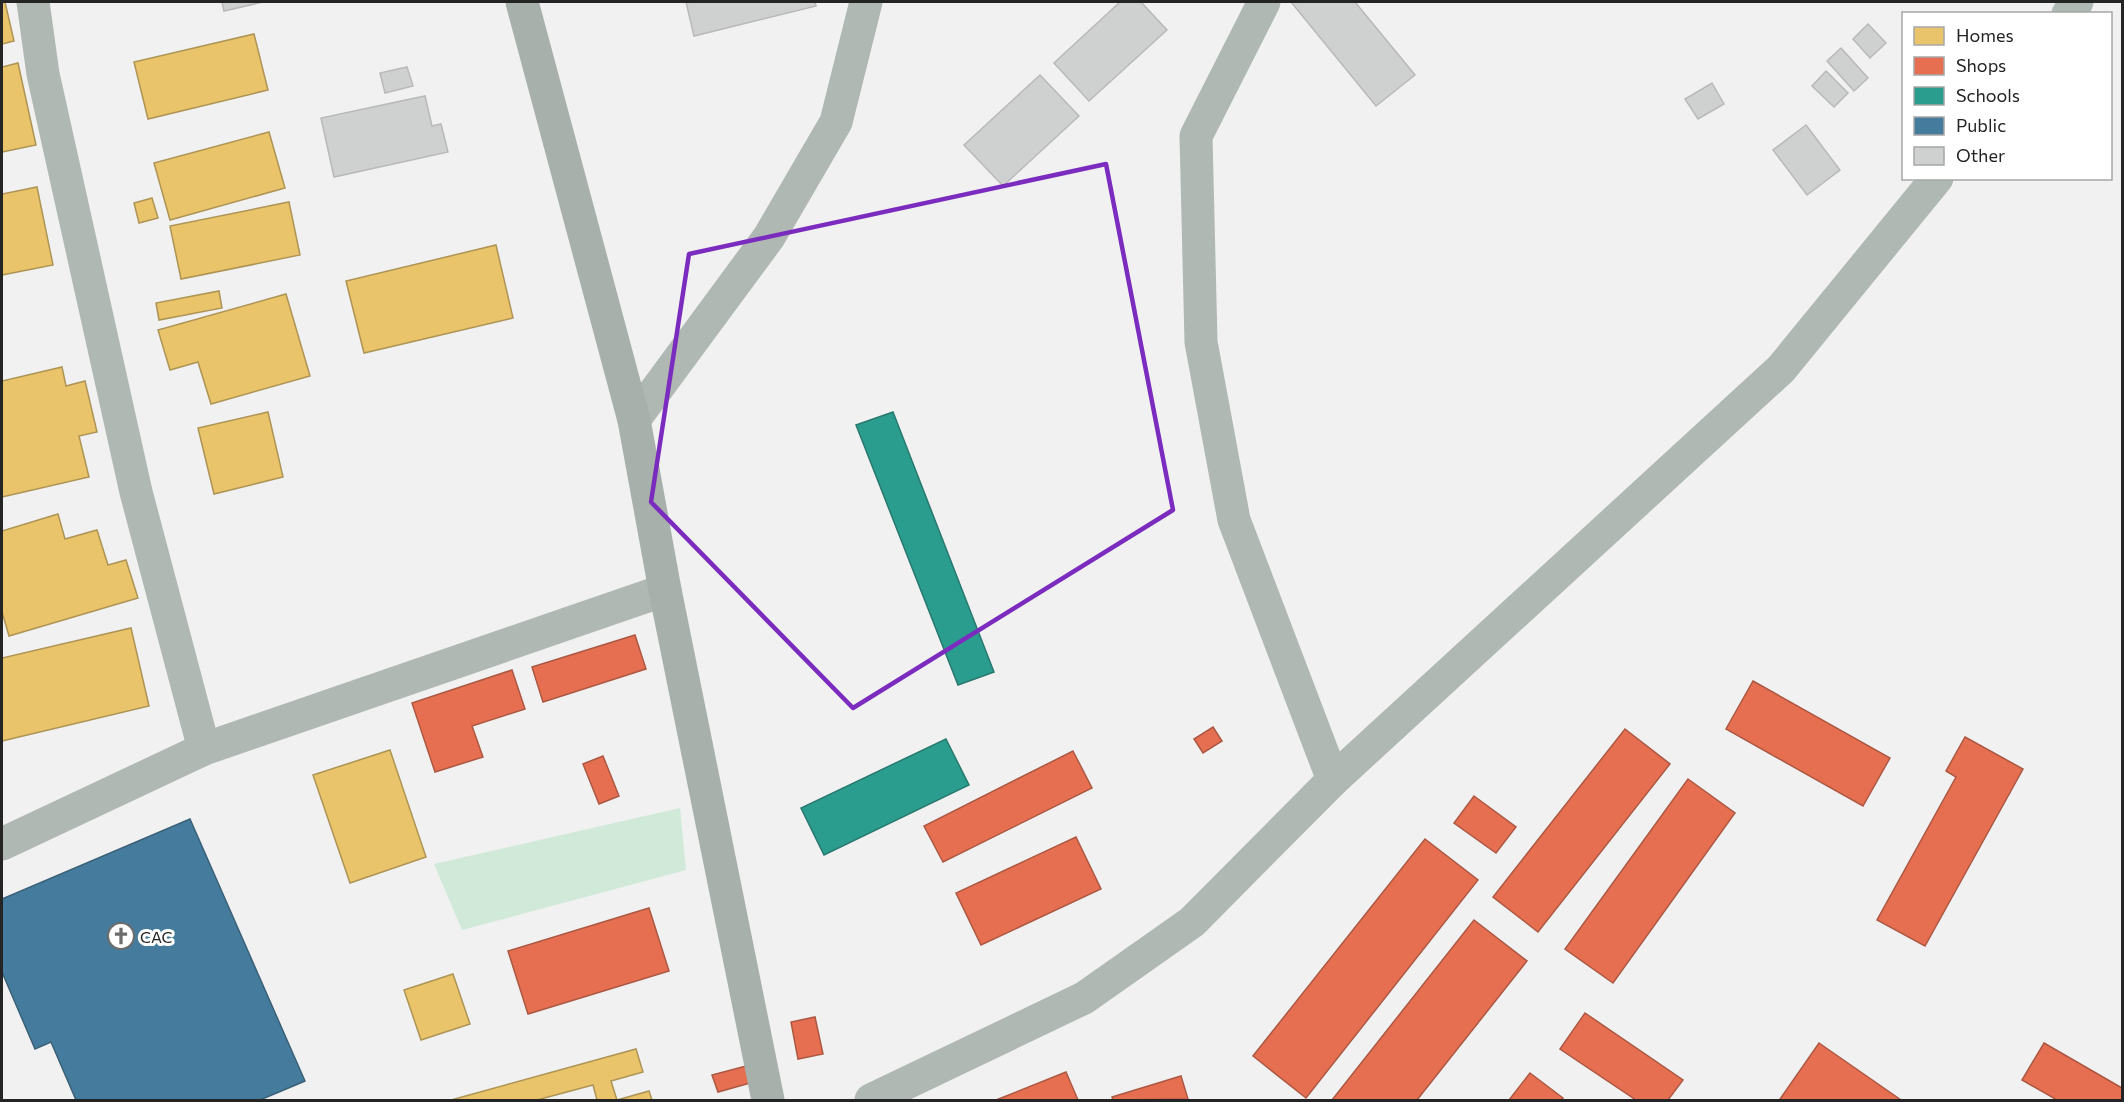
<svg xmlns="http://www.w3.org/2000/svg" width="2124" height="1102" font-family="Commissioner,sans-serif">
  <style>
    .green { fill: #d0e9d8 }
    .homes { fill: #e9c46a; stroke: #ae9455; stroke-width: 1.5 }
    .shops { fill: #e76f51; stroke: #ac5843; stroke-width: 1.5 }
    .schools { fill: #2a9d8f; stroke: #28796f; stroke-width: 1.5 }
    .public { fill: #457b9d; stroke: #3b6178; stroke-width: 1.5 }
    .building { fill: #cfd1d0; stroke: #b8b9b8; stroke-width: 1.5 }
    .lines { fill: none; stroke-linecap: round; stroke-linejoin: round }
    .minor { stroke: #b0b8b3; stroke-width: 33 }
    .major { stroke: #a7b0aa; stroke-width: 33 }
    .marked { fill: none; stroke: #7b2cbf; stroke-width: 4.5; stroke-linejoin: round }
    .labels { text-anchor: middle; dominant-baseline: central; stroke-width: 6; stroke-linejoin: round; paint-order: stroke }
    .poi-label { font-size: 16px; fill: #232423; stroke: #fefffe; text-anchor: start }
  </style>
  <rect width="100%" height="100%" fill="#f0f1f0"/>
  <polygon class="green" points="680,808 686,870 462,930 434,864"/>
  <g class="homes">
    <polygon points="2,2 5,2 14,41 2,44"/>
    <polygon points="254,34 268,90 148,119 134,62"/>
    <polygon points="18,63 36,145 2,152 2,67"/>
    <polygon points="269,132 285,188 170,220 154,163"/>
    <polygon points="37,187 53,265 2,275 2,194"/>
    <polygon points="152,198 158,218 139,223 134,203"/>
    <polygon points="289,202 300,255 181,279 170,226"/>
    <polygon points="496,245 513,318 364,353 346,281"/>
    <polygon points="219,291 222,308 159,320 156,303"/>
    <polygon points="286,294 310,376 211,404 198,362 170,370 158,330"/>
    <polygon points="62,367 66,386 85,381 97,432 79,436 89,477 2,497 2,381"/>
    <polygon points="268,412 283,477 214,494 198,428"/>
    <polygon points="58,514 65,539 97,530 108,565 126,560 138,598 9,636 2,612 2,531"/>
    <polygon points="131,628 149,706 2,741 2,658"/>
    <polygon points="390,750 426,857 350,883 313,775"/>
    <polygon points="453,974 470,1024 421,1040 404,990"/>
    <polygon points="636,1049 643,1072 611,1081 617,1100 649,1091 652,1100 597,1100 593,1085 537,1100 451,1100"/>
  </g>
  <g class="shops">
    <polygon points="635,635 646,669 543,702 532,667"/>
    <polygon points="512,670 525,709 472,726 483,757 435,772 412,703"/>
    <polygon points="1753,681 1890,758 1863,806 1726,729"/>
    <polygon points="1213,727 1222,741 1203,753 1194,739"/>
    <polygon points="1625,729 1670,764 1538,932 1493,897"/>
    <polygon points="1965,737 2023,769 1925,946 1877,920 1956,777 1946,771"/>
    <polygon points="1073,751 1092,788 943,862 924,826"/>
    <polygon points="603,756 619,796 599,804 583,764"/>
    <polygon points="1688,779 1735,813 1613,983 1565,949"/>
    <polygon points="1474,796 1516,827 1496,853 1454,823"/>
    <polygon points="1076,837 1101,889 981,945 956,893"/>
    <polygon points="1425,839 1478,880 1306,1098 1253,1056"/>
    <polygon points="649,908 669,971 528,1014 508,951"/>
    <polygon points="1474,920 1527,961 1417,1100 1332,1100"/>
    <polygon points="1585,1013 1683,1080 1668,1100 1636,1100 1560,1049"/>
    <polygon points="815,1017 823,1054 798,1059 791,1022"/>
    <polygon points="1819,1043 1901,1100 1783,1100 1780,1099"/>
    <polygon points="2044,1043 2122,1088 2122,1100 2057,1100 2022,1080"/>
    <polygon points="750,1065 754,1082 718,1092 712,1075"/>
    <polygon points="1066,1072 1078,1100 996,1100"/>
    <polygon points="1530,1073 1563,1098 1561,1100 1509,1100"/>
    <polygon points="1181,1076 1188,1099 1113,1100 1112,1097"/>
  </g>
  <g class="schools">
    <polygon points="893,412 994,672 958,685 856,425"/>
    <polygon points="946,739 969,785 824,855 801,808"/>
  </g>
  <polygon class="public" points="190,819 305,1081 260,1100 76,1100 51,1042 35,1049 2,972 2,899"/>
  <g class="building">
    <polygon points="222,2 263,2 224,11"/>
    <polygon points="686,2 815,2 816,6 694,36"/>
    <polygon points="1120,2 1141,2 1167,30 1089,101 1054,63"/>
    <polygon points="1291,2 1355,2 1415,75 1376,106"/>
    <polygon points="1868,24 1886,43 1870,58 1853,39"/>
    <polygon points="1841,48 1868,78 1854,91 1827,61"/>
    <polygon points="407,67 413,86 385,93 380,73"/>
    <polygon points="1826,71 1848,93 1834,107 1812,86"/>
    <polygon points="1040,75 1079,116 1003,186 964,145"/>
    <polygon points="1712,83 1724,104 1698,119 1685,99"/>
    <polygon points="425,96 432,126 441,124 448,152 334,177 321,118"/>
    <polygon points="1806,125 1840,170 1807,195 1773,150"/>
  </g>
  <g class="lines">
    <g class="minor">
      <polyline points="33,2 43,74 136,492 204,749"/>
      <polyline points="1264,2 1196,136 1201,342 1234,520 1333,780"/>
      <polyline points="2068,14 2077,2"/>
      <polyline points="634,420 769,237 836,122 866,2"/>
      <polyline points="2,844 204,749 665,590"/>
      <polyline points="871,1100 1084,998 1192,922 1333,780 1781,369 1937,178"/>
    </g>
    <polyline class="major" points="522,2 634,420 665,590 768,1100"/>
  </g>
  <path class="marked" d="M 1106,164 L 1173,510 L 853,708 L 651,502 L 689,254 Z"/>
  <defs>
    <symbol id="church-ring" viewBox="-11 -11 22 22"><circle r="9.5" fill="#fefffe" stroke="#6b6c6b" stroke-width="1.5"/><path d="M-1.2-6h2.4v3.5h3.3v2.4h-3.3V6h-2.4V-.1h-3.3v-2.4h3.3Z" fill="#6b6c6b"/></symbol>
  </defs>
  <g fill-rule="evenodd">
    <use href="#church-ring" x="106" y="921" width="30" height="30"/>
  </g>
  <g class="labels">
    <g class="poi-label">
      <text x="140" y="936">CAC</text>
    </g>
  </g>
  <rect width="2124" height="1102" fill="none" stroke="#232423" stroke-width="6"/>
  <rect x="1902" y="12" width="210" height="168" fill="#fefffe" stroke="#a6a7a6" stroke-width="1.5"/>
  <rect x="1914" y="27" width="30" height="18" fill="#e9c46a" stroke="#a6a7a6" stroke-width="1.5"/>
  <text x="1956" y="42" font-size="18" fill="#232423">Homes</text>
  <rect x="1914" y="57" width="30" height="18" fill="#e76f51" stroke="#a6a7a6" stroke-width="1.5"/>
  <text x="1956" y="72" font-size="18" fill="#232423">Shops</text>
  <rect x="1914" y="87" width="30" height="18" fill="#2a9d8f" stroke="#a6a7a6" stroke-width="1.5"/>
  <text x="1956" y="102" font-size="18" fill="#232423">Schools</text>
  <rect x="1914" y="117" width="30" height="18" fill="#457b9d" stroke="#a6a7a6" stroke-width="1.5"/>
  <text x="1956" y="132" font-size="18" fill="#232423">Public</text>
  <rect x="1914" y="147" width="30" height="18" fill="#cfd1d0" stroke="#a6a7a6" stroke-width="1.5"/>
  <text x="1956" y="162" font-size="18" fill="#232423">Other</text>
</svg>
